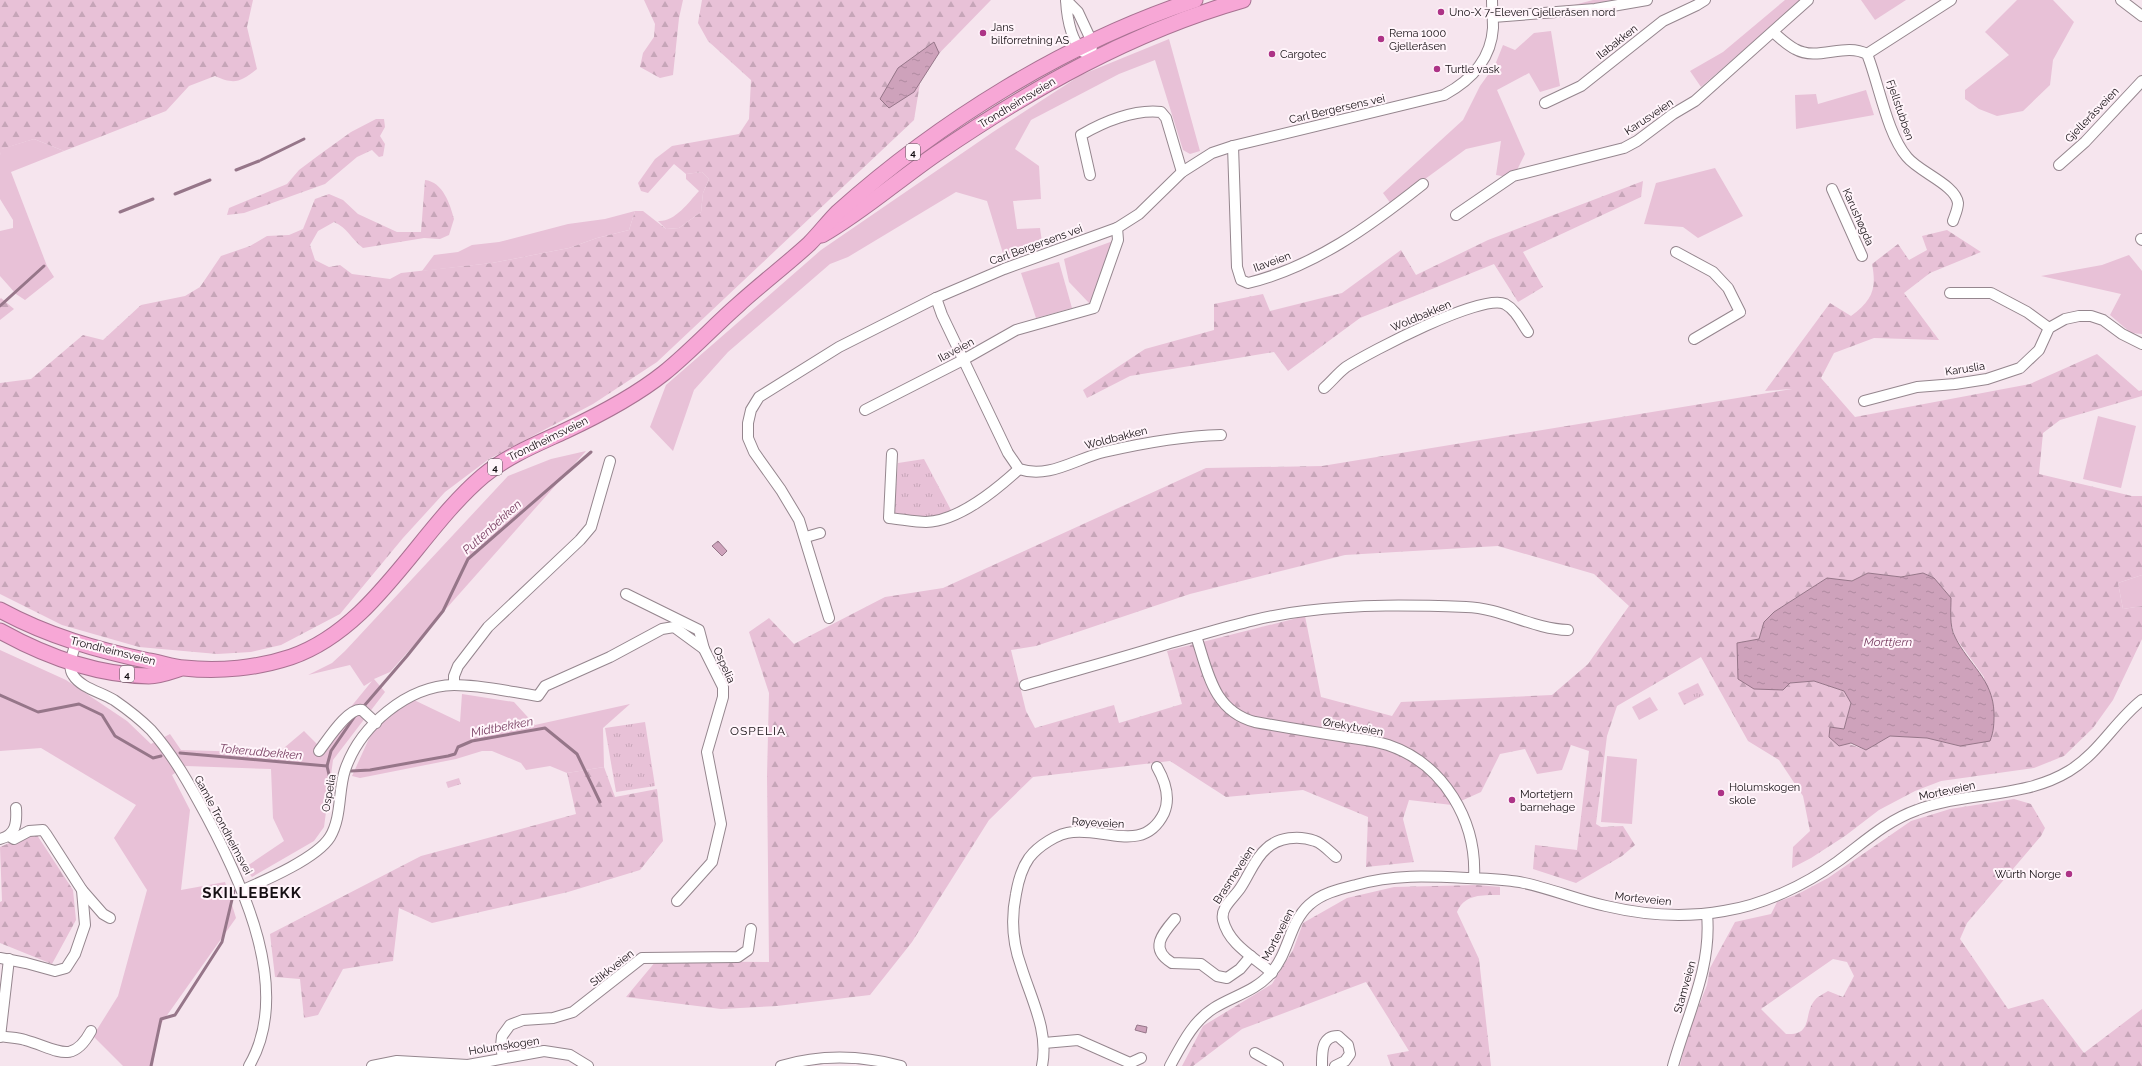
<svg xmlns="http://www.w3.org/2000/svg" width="2142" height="1066" font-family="Raleway,sans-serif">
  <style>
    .grass { fill: #e8c1d7 }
    .forest { fill: url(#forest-firs); fill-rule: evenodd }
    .park { fill: url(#park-tufts) }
    .water { fill: url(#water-ripples); stroke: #967689 }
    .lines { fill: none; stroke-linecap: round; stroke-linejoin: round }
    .stream { stroke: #967689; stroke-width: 3 }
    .minor-casing { stroke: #95868e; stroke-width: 12 }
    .highway-casing { stroke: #a87292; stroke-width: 17 }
    .minor { stroke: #fff; stroke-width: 10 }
    .highway { stroke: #f7a7d6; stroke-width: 15 }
    .poi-dot { fill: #ad3386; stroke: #fff4fa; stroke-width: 1.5 }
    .labels { text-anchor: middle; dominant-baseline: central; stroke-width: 4; stroke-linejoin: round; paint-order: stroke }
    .shield { fill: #fff4fa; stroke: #5b5458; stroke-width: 1 }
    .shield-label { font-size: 10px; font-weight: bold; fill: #150f13 }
    .poi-label { font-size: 11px; fill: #150f13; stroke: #fff4fa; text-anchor: start }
    .street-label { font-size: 11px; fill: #150f13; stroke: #fff4fa }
    .water-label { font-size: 12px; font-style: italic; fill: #7a4164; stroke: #fff4fa }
    .neighbourhood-label { font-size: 12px; letter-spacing: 1px; fill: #150f13; stroke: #fff4fa }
    .district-label { font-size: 15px; font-weight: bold; letter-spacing: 1px; fill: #150f13; stroke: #fff4fa }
  </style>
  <defs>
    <pattern id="forest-firs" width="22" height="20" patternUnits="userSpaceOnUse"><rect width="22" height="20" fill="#e8c1d7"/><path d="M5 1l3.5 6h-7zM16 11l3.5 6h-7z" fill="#c6a5b8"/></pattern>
    <pattern id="park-tufts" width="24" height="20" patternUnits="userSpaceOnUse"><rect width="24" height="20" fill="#e8c1d7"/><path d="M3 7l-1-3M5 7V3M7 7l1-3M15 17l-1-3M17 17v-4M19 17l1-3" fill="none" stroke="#c6a5b8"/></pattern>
    <pattern id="water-ripples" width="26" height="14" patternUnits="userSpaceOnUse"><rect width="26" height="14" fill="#cea2bb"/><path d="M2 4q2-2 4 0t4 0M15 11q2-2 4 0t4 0" fill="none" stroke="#b08aa0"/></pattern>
  </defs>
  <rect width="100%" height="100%" fill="#f6e5ee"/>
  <g class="grass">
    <polygon points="1593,0 1628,0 1563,8"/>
    <polygon points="1785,0 1801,0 1701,87 1690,71 1723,52"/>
    <polygon points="1861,0 1906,0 1875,20"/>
    <polygon points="2017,0 2053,0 2074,22 2053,60 2050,85 2023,111 1997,116 1979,109 1965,99 1965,90 2009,55 1985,32"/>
    <polygon points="1551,31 1560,86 1540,92 1529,73 1497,90 1525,154 1513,178 1496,175 1501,141 1466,149 1391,204 1383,193 1463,120 1480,86 1495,65 1503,45 1515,50 1534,33"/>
    <polygon points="1169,39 1200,151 1190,154 1183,150 1155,60 1119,74 1031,120 1015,149 1039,166 1041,199 1013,201 1017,229 1040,228 1043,249 1005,260 987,201 956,192 848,257 830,264 728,352 694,390 673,451 650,427 666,385 821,250 993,132 1081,75"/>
    <polygon points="1866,90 1874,115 1796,129 1795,95 1816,94 1818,104"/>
    <polygon points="34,139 64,151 11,172 47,266 54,277 25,300 16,294 0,276 0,231 13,228 13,220 0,199 0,155 1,149"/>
    <polygon points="1715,168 1743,216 1698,238 1683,227 1644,224 1656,183"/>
    <path d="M 702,172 L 709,179 L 703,193 L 701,212 L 679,228 L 666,229 L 658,221 C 675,222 688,203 699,191 L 686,179 L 686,174 Z"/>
    <polygon points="635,211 629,230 597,238 569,248 492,263 422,271 434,255 458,252 472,245 499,242 568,224 605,219"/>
    <polygon points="1113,241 1090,304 1069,282 1064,259"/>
    <polygon points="2129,255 2142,271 2142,334 2131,333 2110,315 2121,294 2041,276 2102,265"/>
    <polygon points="1059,262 1072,308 1036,318 1021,273"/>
    <polygon points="2098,416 2136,426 2121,488 2083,479"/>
    <polygon points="586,451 390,672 374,679 385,692 333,760 324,827 314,841 252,877 244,868 284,841 273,818 271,769 186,766 172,775 190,810 181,890 225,882 236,918 158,1028 153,1066 123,1066 93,1036 118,996 147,890 114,838 136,805 41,748 0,751 0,650 66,680 127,721 151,744 170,734 181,750 278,753 304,731 319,746 372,681 364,686 350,665 308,675 332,663 345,651 508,476 551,459"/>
    <polygon points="2142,575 2142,606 2123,609 2118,583"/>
    <polygon points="462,694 514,702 535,725 630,704 603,728 604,767 567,773 550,766 526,770 521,763 492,751 482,751 456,759 360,778 352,776 372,732 392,710 414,700 460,722"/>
    <polygon points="1650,697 1658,710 1639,720 1632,707"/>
    <polygon points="1607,756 1637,759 1632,824 1601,822"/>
  </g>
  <g class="forest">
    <path d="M 0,0 L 253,0 L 247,27 L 257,69 C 240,82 235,85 215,76 L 189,86 L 166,111 L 64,151 L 34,139 L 2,149 L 0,155 Z"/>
    <polygon points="644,0 683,0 679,18 673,75 660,78 640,67 643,53 654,37 655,24"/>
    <path d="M 702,0 L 991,0 L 922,71 L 914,120 L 657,362 L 593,404 L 489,459 L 445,492 L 403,538 L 340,614 L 281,645 L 251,652 L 217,654 L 139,647 L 62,625 L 0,594 L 0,383 L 31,379 L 83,335 L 103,340 L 141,305 L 185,296 L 200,287 L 221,256 L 250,246 L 267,236 L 289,235 L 303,229 L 315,199 L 329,194 L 343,200 L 358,214 L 397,232 L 421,232 L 425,180 C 443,182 450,204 454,219 L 449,235 L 440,239 L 424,238 L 363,248 C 350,238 348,228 334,222 L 318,231 L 310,245 L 315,260 L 329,267 L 340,265 L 352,274 L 390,279 L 401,273 L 492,263 L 569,248 L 597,238 L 629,230 L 635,211 L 643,211 L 666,229 L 679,228 L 701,212 L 703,193 L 709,179 L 702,172 L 686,174 L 674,164 L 648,193 L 641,191 L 638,183 L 655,159 L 672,146 L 739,134 L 749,119 L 751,80 L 708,41 L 698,23 Z"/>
    <polygon points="376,119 384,119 385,127 380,136 385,144 383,156 379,157 372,150 357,157 325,184 244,213 227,215 229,208 287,184 299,170 319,155 351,132"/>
    <polygon points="1643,181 1641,197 1523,252 1543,287 1518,302 1494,264 1360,318 1288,371 1274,352 1130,376 1087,398 1083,390 1145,349 1214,330 1214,304 1263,294 1270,311 1342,293 1401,250 1416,275 1488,240"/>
    <path d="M 1947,230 L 1981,252 L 1930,273 L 1904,293 L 1939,340 L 1874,338 L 1834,353 L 1821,378 L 1855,417 L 2030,384 L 2097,354 L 2139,391 L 2142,390 L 2142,396 L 2060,420 L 2043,433 L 2039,474 L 2132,496 L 2142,496 L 2142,575 L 2118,583 L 2123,609 L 2142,606 L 2142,639 L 2113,700 L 2093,728 L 2064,756 L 2034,768 L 1941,781 L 1915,791 L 1879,810 L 1845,836 L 1811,858 L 1792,868 L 1793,847 L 1810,831 L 1803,796 L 1779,760 L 1748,741 L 1701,657 L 1617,706 L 1607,736 L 1596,824 L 1601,827 L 1623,826 L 1635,845 L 1622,856 L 1576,883 L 1533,869 L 1535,845 L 1577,850 L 1589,751 L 1571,745 L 1562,770 L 1537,774 L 1525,749 L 1500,754 L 1481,792 L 1452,805 L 1409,800 L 1403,819 L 1414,862 L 1366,867 L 1368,817 L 1303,790 L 1226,797 L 1170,761 L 1033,777 L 989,820 L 912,942 L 870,995 L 777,1006 L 721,1009 L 626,997 L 656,961 L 769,962 L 767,776 L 769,693 L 749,632 L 769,618 L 794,644 L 885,597 L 943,588 L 1206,468 L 1322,466 L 1792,389 L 1765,391 L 1830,303 L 1851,316 C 1872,301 1877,289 1872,264 L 1898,244 L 1909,260 L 1927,250 L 1922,236 ZM 1498,546 L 1594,574 L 1629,606 L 1588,664 L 1552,695 L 1401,702 L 1392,716 L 1321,697 L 1305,616 L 1167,651 L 1182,704 L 1119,723 L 1114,705 L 1035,728 L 1026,711 L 1011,650 L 1036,646 L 1190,594 L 1345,555 ZM 1868,573 L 1901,577 L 1923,573 L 1934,578 L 1951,598 L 1951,623 L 1955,637 L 1984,677 L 1990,740 L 1960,746 L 1927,738 L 1890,736 L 1866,750 L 1829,737 L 1830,727 L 1844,729 L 1851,703 L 1844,691 L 1814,681 L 1790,683 L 1737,643 L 1759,639 L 1764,622 L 1774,612 L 1827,578 L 1852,581 Z"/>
    <polygon points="1,298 14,309 0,320 0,299"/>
    <polygon points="604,767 615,797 657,789 663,841 640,870 568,892 432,923 399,908 393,961 343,969 318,1015 304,1018 300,979 275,977 270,934 421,856 576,814 567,773"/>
    <path d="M 2014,799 L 2031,804 L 2045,828 L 2041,836 L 1967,923 L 1960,939 L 2008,1009 L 2043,999 L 2084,1053 L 2142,1009 L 2142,1066 L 1680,1066 L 1686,1039 L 1707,985 L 1710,968 L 1735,922 L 1771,914 L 1777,902 L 1796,895 L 1828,878 L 1911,821 L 1950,809 ZM 1833,959 L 1847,962 L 1854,976 L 1843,997 L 1828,991 C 1824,994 1818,996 1815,1000 C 1803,1013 1814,1036 1786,1034 L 1761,1009 Z"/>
    <polygon points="35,832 73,890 76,920 52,964 0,943 0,902 2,901 0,847"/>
    <path d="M 1477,885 L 1500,887 L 1500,895 C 1483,895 1464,894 1457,912 L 1479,959 L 1491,1066 L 1391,1066 L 1387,1055 L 1409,1051 L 1366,982 L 1242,1029 L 1193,1066 L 1182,1066 L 1203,1026 L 1272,984 L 1293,950 L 1303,923 L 1347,898 L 1394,887 Z"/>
  </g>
  <g class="park">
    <polygon points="924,459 952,512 928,517 894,513 898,463"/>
    <polygon points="1698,683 1704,695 1684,705 1678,693"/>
    <polygon points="645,722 655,786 616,792 605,728"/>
    <polygon points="459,778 461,784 448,788 446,782"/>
  </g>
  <g class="water">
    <polygon points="934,42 939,53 914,92 889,108 880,99 898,68"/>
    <polygon points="718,541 727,551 722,556 712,546"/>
    <path d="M 1868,573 L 1901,577 L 1923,573 L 1934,578 L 1951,598 C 1951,611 1949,625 1955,637 C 1969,665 1993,679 1994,713 C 1994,723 1994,731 1990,741 L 1960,746 L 1927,738 L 1890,736 L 1866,750 L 1851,743 L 1839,746 L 1829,737 L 1830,727 L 1844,729 L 1851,703 L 1844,691 L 1814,681 L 1790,683 L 1783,690 L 1754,689 L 1738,679 L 1737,643 L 1759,639 L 1764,622 L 1774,612 L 1827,578 L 1852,581 Z"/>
    <polygon points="1137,1025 1147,1027 1146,1033 1135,1030"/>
  </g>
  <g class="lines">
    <g class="stream">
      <polyline points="261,160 304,139"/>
      <polyline points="236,170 259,161"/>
      <polyline points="175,194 210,180"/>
      <polyline points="120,212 153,199"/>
      <polyline points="0,306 44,266"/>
      <polyline points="0,695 38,712 79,704 102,715 115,736 153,758 161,756"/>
      <polyline points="364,706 407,656 443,611 468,559 591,452"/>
      <polyline points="180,753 327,766 330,779"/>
      <polyline points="327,766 331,751 355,716"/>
      <polyline points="351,771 370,770 448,756 455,754 458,747 472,741 545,728 577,754 600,802"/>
      <polyline points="151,1066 161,1019 175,1015 222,942 234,891"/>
    </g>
    <defs>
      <g id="minor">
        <polyline points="1066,0 1078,12 1092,42 1091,60"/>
        <path d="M 1066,0 C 1067,18 1070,39 1083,52"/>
        <polyline points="2121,0 2142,16"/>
        <polyline points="1493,17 1595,9 1647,0"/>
        <path d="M 1773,32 C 1780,38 1787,45 1795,49 C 1818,62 1844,42 1867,54 C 1879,84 1887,134 1907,157 C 1919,172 1956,185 1958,203 C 1958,209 1955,215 1953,221"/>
        <polyline points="1867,54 1951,0"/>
        <polyline points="1545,103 1581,86 1663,21 1697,5 1705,0"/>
        <path d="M 1233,146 L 1237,267 L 1241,280 L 1248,283 C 1314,267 1370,226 1423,184"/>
        <polyline points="2059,165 2085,142 2142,81"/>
        <path d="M 1090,175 L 1081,135 C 1103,122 1134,109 1161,112 L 1166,118 L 1182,172"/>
        <polyline points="1832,189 1862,256"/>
        <polyline points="1456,215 1513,176 1624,148 1637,141 1673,114 1695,101 1808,0"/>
        <polyline points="2141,239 2142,240"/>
        <polyline points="1676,252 1713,272 1728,288 1740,312 1694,339"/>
        <polyline points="1950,293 1991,293 2027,312 2049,328"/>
        <path d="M 936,298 L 942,315 L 1008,453 L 1019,469 C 1049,479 1075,459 1104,452 C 1143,443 1181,436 1221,435"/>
        <path d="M 1324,388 C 1331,382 1338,373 1346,367 C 1370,352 1481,293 1505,304 C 1516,310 1521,322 1528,332"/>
        <polyline points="1864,401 1917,387 1955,384 1987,379 2020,368 2039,350 2049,328 2065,319 2079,316 2091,316 2103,320 2122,334 2142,344"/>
        <polyline points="865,410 963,360 1016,330 1094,308 1118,240 1117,228"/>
        <path d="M 892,454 L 889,518 C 901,519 914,522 926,522 C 959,521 996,490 1019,469"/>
        <polyline points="806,537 820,533"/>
        <polyline points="626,594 699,630 704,649"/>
        <path d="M 829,618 L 799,520 L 781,490 L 754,452 L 748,438 L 748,423 L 751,410 L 759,397 L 839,347 L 936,298 L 1004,269 L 1117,228 L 1139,214 L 1182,172 L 1212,153 L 1233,146 L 1444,95 C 1470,81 1491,60 1493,28 C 1493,19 1492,9 1492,0"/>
        <path d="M 1196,636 C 1208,672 1213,711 1255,722 C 1283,727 1312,732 1340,736 C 1356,739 1372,740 1388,745 C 1444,764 1477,821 1474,878"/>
        <path d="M 76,643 C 73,653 67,666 73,675 C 81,688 101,692 114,700 C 127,709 140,719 151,730 C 174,756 191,787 207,817 C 243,885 293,991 249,1066"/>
        <polyline points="454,685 454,676 458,666 488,627 580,540 591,527 610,461"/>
        <path d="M 1025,685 C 1073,671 1122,658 1170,643 C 1215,631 1259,616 1305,611 C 1359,604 1412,605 1466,607 C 1502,608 1532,629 1568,630"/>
        <path d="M 319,751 C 327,741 348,707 362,710 L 376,723"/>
        <path d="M 0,839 C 16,835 17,823 16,808"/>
        <polyline points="82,890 103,914 110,918"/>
        <path d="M 243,890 C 266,880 317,858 330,837 C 342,817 338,791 345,770 C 360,726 407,686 454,685 C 482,685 511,692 538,696 L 545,686 L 610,657 L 662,629 L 674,627 L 704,649 L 723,687 L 723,697 L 707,752 L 721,824 L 712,862 L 677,901"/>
        <path d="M 1175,919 C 1162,934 1149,949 1172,963 L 1201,964 L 1217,976 L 1227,978 L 1240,969 L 1251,956"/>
        <polyline points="0,958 26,963 55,971 66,968 75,954 85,925 82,890 46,834 43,830 29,831 14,839 9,836"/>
        <path d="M 1272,973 C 1254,957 1229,945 1223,920 C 1220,907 1235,897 1241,887 C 1249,875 1255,858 1266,849 C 1278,837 1299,835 1315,841 C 1322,843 1330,852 1336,857"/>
        <path d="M 1,1036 C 8,1038 17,1037 25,1040 C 57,1049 72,1066 91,1031"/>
        <polyline points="0,1037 9,959"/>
        <polyline points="1044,1043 1078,1040 1130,1063 1141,1058"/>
        <polyline points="1255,1053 1278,1066"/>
        <polyline points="503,1058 501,1046 502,1036 510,1025 523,1020 553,1018 573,1012 642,958 738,957 748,950 751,929"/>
        <polyline points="372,1066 397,1061 468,1065 544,1051 570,1055 588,1066"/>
        <path d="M 781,1066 C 822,1054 860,1055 901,1066"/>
        <path d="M 1042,1066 C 1049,1031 1031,999 1021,966 C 1013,944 1011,918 1016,894 C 1018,882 1022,868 1029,858 C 1038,846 1058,833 1073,832 C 1105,828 1144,854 1164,813 C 1171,797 1165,781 1157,767"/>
        <path d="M 1170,1066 C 1182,1044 1193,1021 1214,1008 C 1233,996 1256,991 1271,973 C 1289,953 1289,923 1309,905 C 1322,893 1340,889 1356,885 C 1393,874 1429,876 1468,878 C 1487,879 1506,879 1524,883 C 1552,889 1578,900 1606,906 C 1644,915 1685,918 1724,911 C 1763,905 1805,885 1837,862 C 1863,843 1886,821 1917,810 C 1967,791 2023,799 2069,771 C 2099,753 2115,721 2142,700"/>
        <path d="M 1322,1066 C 1322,1053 1321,1036 1338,1036 L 1348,1045 L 1350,1054 L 1345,1061 L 1335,1066"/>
        <path d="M 1673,1066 C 1687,1015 1712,968 1707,914"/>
      </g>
      <g id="highway">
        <path d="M 822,235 C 862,212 897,181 936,154 C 1031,89 1131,32 1243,0"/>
        <path d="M 0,610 C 48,636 97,650 149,661 C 161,663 173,667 184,668 C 219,672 258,668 291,657 C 375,628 418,531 483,476 C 507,456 537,444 565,431 C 599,415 634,397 664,373 C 690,352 713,327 738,305 C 761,284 786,265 809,244 C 819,234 828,222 838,212 C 940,121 1065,43 1195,0"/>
        <path d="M 0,631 C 45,656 97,675 149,676 C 159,676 170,672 179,669"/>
      </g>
    </defs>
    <use href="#minor" class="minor-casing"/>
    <use href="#highway" class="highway-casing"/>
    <use href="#minor" class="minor"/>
    <use href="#highway" class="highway"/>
  </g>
  <g class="poi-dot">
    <circle cx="1441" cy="12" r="4"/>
    <circle cx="983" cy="33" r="4"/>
    <circle cx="1381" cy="39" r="4"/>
    <circle cx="1272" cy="54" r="4"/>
    <circle cx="1437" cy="69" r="4"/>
    <circle cx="1721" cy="793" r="4"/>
    <circle cx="1512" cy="800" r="4"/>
    <circle cx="2069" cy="874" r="4"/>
  </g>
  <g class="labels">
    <g class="shield">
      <rect x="906" y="144" width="14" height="16" rx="3"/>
      <rect x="488" y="459" width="14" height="16" rx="3"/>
      <rect x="120" y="666" width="14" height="16" rx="3"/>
    </g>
    <g class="shield-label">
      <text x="913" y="152">4</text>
      <text x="495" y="467">4</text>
      <text x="127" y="674">4</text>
    </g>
    <g class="poi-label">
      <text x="1449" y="12">Uno-X 7-Eleven Gjelleråsen nord</text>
      <text x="991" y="27">Jans<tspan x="991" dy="13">bilforretning AS</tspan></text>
      <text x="1389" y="33">Rema 1000<tspan x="1389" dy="13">Gjelleråsen</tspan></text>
      <text x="1280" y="54">Cargotec</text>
      <text x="1445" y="69">Turtle vask</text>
      <text x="1729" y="787">Holumskogen<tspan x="1729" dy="13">skole</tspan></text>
      <text x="1520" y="794">Mortetjern<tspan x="1520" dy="13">barnehage</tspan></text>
      <text x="2061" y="874" text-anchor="end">Würth Norge</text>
    </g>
    <g class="street-label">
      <text transform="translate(1617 42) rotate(-38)">Ilabakken</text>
      <text transform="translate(1017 103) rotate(-31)">Trondheimsveien</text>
      <text transform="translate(1337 109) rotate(-13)">Carl Bergersens vei</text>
      <text transform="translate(1900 110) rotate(71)">Fjellstubben</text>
      <text transform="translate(2092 115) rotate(-46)">Gjelleråsveien</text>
      <text transform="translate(1649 117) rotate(-34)">Karusveien</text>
      <text transform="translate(1858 217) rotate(66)">Karushøgda</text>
      <text transform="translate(1036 245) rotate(-20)">Carl Bergersens vei</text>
      <text transform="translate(1272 262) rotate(-20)">Ilaveien</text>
      <text transform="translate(1421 316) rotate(-23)">Woldbakken</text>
      <text transform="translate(956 350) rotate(-28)">Ilaveien</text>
      <text transform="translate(1965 369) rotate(-9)">Karuslia</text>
      <text transform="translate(1116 438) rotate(-14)">Woldbakken</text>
      <text transform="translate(548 439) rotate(-26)">Trondheimsveien</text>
      <text transform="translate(113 651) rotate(14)">Trondheimsveien</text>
      <text transform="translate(724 665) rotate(66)">Ospelia</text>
      <text transform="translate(1353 727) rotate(10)">Ørekytveien</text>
      <text transform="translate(1947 791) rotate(-12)">Morteveien</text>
      <text transform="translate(329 793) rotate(-80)">Ospelia</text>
      <text transform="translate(1098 823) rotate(3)">Røyeveien</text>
      <text transform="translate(223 825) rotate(62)">Gamle Trondheimsvei</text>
      <text transform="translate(1234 875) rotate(-57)">Brasmeveien</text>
      <text transform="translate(1643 899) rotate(6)">Morteveien</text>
      <text transform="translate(1278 935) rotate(-63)">Morteveien</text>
      <text transform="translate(612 968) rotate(-38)">Stikkveien</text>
      <text transform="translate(1685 987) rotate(-74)">Stamveien</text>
      <text transform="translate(504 1046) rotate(-9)">Holumskogen</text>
    </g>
    <g class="water-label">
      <text transform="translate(492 527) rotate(-42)">Puttenbekken</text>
      <text x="1888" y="642">Morttjern</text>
      <text transform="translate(502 727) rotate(-11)">Midtbekken</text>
      <text transform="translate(261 752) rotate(5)">Tokerudbekken</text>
    </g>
    <g class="neighbourhood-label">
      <text x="758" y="731">OSPELIA</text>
    </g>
    <g class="district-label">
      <text x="252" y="893">SKILLEBEKK</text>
    </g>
  </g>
</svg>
